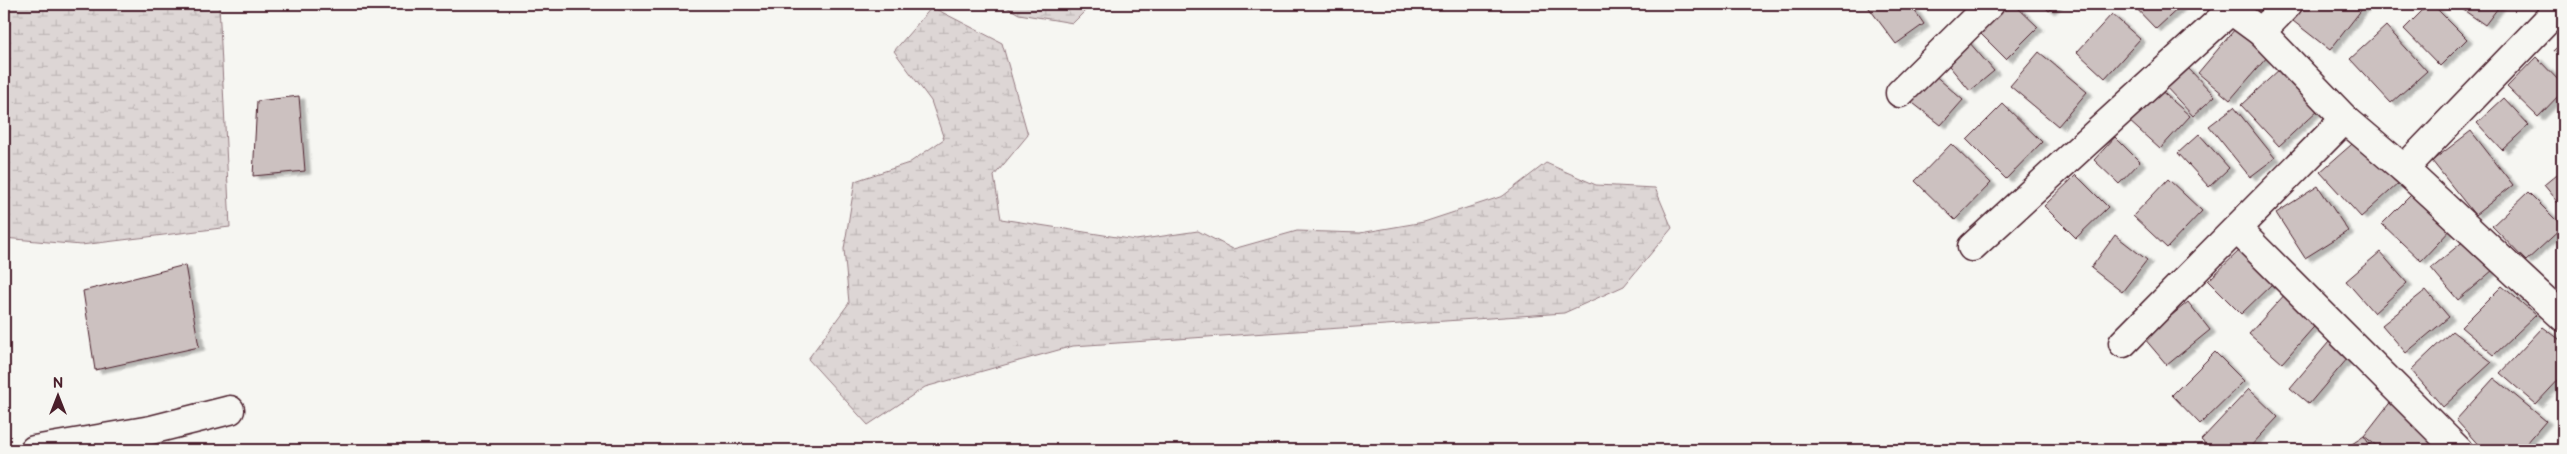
<svg xmlns="http://www.w3.org/2000/svg" width="2567" height="454" font-family="'Balsamiq Sans',sans-serif">
  <style>
    .wetland { fill: url(#wetland-marsh); stroke: #947a80 }
    .building { fill: #ccc1c0; stroke: #4a1f2b; filter: url(#shadow) }
    .lines { fill: none; stroke-linecap: round; stroke-linejoin: round }
    .minor-casing { stroke: #4a1f2b; stroke-width: 31 }
    .minor { stroke: #f6f6f2; stroke-width: 28 }
  </style>
  <defs>
    <pattern id="wetland-marsh" width="20" height="14" patternUnits="userSpaceOnUse" patternTransform="scale(1.25)"><rect width="20" height="14" fill="#ddd6d5"/><path d="M1 5h8M5 5V1M11 12h8M15 12V8" fill="none" stroke="#bfb7b7"/></pattern>
    <filter id="shadow"><feDropShadow dx="5.5" dy="3" stdDeviation="1" flood-color="#0004"/></filter>
  </defs>
  <rect width="100%" height="100%" fill="#f6f6f2"/>
  <filter id="ink" filterUnits="userSpaceOnUse"><feTurbulence type="fractalNoise" baseFrequency=".02" numOctaves="2"/><feDisplacementMap in="SourceGraphic" scale="10" xChannelSelector="R" yChannelSelector="G"/><feConvolveMatrix kernelMatrix="1 2 1 2 8 2 1 2 1" color-interpolation-filters="sRGB"/></filter>
  <g filter="url(#ink)">
    <g class="wetland">
      <polygon points="4,4 219,4 230,227 81,245 4,238"/>
      <polygon points="1001,4 1092,4 1073,23 1019,14"/>
      <polygon points="932,7 1002,43 1028,135 994,176 1001,219 1136,240 1198,231 1233,249 1297,231 1360,233 1424,222 1503,196 1546,163 1596,185 1655,188 1672,228 1624,286 1564,313 1073,346 925,387 868,425 808,359 849,303 844,249 855,181 909,163 944,139 931,101 894,51"/>
    </g>
    <g class="building">
      <polygon points="1866,4 1910,4 1924,24 1896,44"/>
      <polygon points="1996,4 2014,4 2038,27 2006,59 1973,26"/>
      <polygon points="2042,4 2057,4 2049,11"/>
      <polygon points="2132,4 2183,4 2156,29"/>
      <polygon points="2234,4 2260,4 2246,18"/>
      <polygon points="2307,4 2366,4 2330,50 2293,21"/>
      <polygon points="2429,4 2432,4 2467,39 2440,66 2404,29"/>
      <polygon points="2455,4 2501,4 2485,25"/>
      <polygon points="2112,14 2140,39 2105,78 2077,52"/>
      <polygon points="2386,26 2427,71 2391,103 2350,59"/>
      <polygon points="2235,29 2268,56 2230,100 2198,73"/>
      <polygon points="1963,35 1994,71 1970,91 1940,55"/>
      <polygon points="2563,42 2563,61 2554,50"/>
      <polygon points="2039,52 2087,92 2058,126 2010,86"/>
      <polygon points="2536,57 2563,85 2563,91 2538,117 2507,87"/>
      <polygon points="2186,66 2215,96 2193,116 2164,85"/>
      <polygon points="2282,67 2320,108 2279,146 2241,105"/>
      <polygon points="1932,73 1963,100 1941,125 1909,100"/>
      <polygon points="2158,88 2190,116 2160,149 2128,120"/>
      <polygon points="299,96 305,171 253,176 257,101"/>
      <polygon points="2504,98 2529,125 2502,150 2477,123"/>
      <polygon points="2003,104 2042,142 2006,179 1967,140"/>
      <polygon points="2234,107 2275,158 2250,177 2209,126"/>
      <polygon points="2471,131 2513,185 2475,215 2432,161"/>
      <polygon points="2199,134 2229,168 2209,187 2178,153"/>
      <polygon points="2115,137 2140,162 2119,184 2094,160"/>
      <polygon points="2359,138 2399,183 2361,217 2320,172"/>
      <polygon points="1951,144 1991,183 1955,220 1915,181"/>
      <polygon points="2563,169 2563,208 2544,185"/>
      <polygon points="2076,175 2108,207 2076,238 2044,206"/>
      <polygon points="2168,179 2202,211 2167,248 2133,216"/>
      <polygon points="2318,186 2348,231 2305,258 2276,213"/>
      <polygon points="2416,190 2454,226 2421,261 2382,224"/>
      <polygon points="2528,192 2563,227 2526,261 2492,226"/>
      <polygon points="2115,235 2147,260 2122,292 2091,268"/>
      <polygon points="2466,239 2493,270 2458,300 2431,268"/>
      <polygon points="2243,247 2275,281 2241,314 2208,281"/>
      <polygon points="2380,252 2407,283 2374,313 2346,281"/>
      <polygon points="185,265 199,347 95,370 83,291"/>
      <polygon points="2502,286 2536,315 2494,355 2461,327"/>
      <polygon points="2426,290 2449,317 2406,353 2382,325"/>
      <polygon points="2287,292 2320,320 2282,363 2249,334"/>
      <polygon points="2188,302 2210,330 2167,365 2144,338"/>
      <polygon points="2543,327 2563,342 2563,375 2536,404 2500,373"/>
      <polygon points="2452,331 2492,362 2443,407 2411,370"/>
      <polygon points="2334,336 2353,352 2309,404 2290,388"/>
      <polygon points="2215,352 2244,381 2200,424 2172,395"/>
      <polygon points="2494,378 2546,421 2521,450 2483,450 2456,420"/>
      <polygon points="2249,389 2278,417 2247,450 2212,450 2201,440"/>
      <polygon points="2392,400 2449,450 2382,450 2364,436"/>
      <polygon points="2364,436 2373,450 2343,450"/>
      <polygon points="238,444 239,450 185,450 185,447"/>
    </g>
    <g class="lines">
      <defs>
        <g id="minor">
          <polyline points="2261,32 2288,4"/>
          <polyline points="1900,93 1990,4"/>
          <polyline points="2404,169 2563,4"/>
          <polyline points="2237,229 2458,450"/>
          <polyline points="1972,247 2231,10 2261,32 2345,119 2404,169 2563,317"/>
          <polyline points="2123,343 2345,119"/>
          <polyline points="34,450 151,430 230,410"/>
        </g>
      </defs>
      <use href="#minor" class="minor-casing"/>
      <use href="#minor" class="minor"/>
    </g>
  </g>
  <rect width="2567" height="454" fill="none" stroke="#f6f6f2" stroke-width="20"/>
  <rect x="10" y="10" width="2547" height="434" fill="none" stroke="#4a1f2b" stroke-width="2" filter="url(#ink)"/>
  <g transform="translate(58 396)" stroke="#f6f6f2" stroke-width="4" paint-order="stroke">
  <path d="M0-4L9 19L0 12L-9 19Z" fill="#4a1f2b"/>
  <text y="-8" font-size="14" font-weight="bold" text-anchor="middle" fill="#4a1f2b">N</text>
  </g>
</svg>
